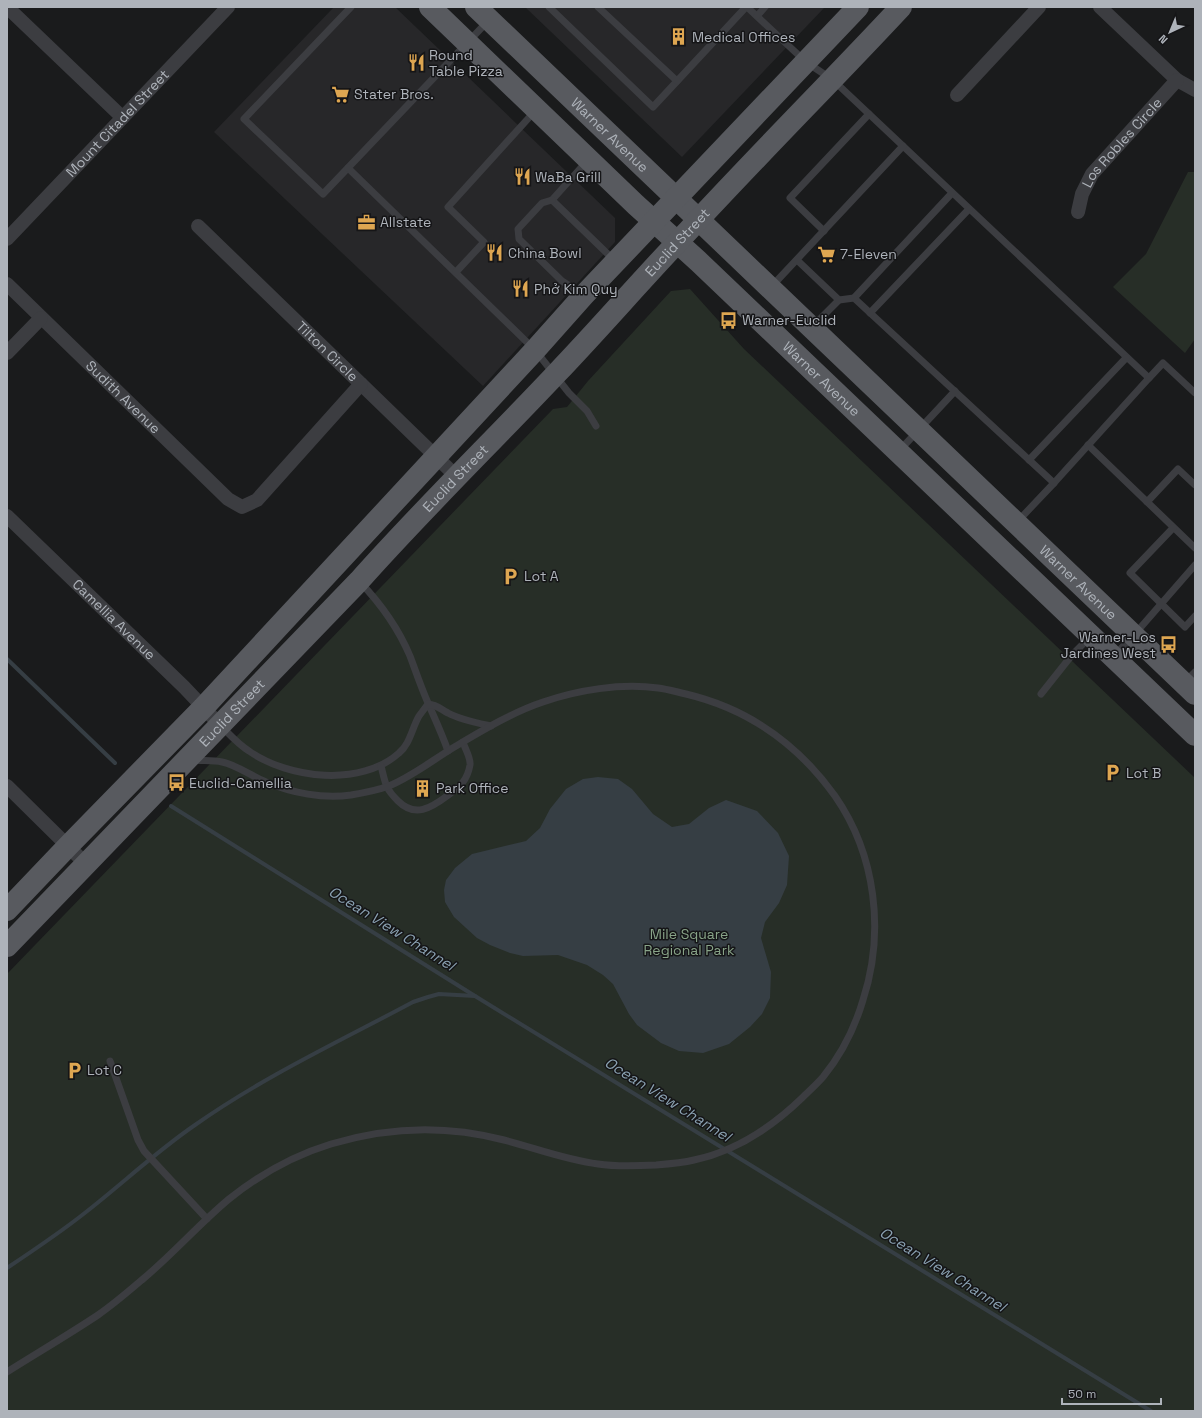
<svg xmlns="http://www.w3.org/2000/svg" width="1202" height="1418" font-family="'Space Grotesk',sans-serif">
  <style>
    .built { fill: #272729 }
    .green { fill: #272e27 }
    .water { fill: #363e44 }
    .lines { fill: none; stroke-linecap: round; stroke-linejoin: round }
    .stream { stroke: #363e44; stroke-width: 4 }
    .service { stroke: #3c3d41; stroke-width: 7 }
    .minor { stroke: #3c3d41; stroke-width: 14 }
    .primary { stroke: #585a5f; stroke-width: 22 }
    .labels { text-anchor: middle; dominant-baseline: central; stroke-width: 3; stroke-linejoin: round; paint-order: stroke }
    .poi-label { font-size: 14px; fill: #aeb3ba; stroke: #151517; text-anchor: start }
    .street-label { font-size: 14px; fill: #aeb3ba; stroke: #151517 }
    .park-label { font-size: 14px; fill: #88a388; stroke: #151517 }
    .water-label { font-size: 15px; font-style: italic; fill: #8aa1b1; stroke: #151517 }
  </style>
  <rect width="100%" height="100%" fill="#1a1b1c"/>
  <g class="built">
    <polygon points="334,7 395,7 615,218 615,242 483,386 214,132"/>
    <polygon points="525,7 825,7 682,157"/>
  </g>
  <g class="green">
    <polygon points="1188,172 1195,172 1195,339 1185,353 1113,287 1146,254"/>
    <polygon points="690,289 744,349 1195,778 1195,1411 7,1411 7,974 553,409 567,407 588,381 671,291"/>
  </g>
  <polygon class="water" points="598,777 618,779 632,789 653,814 672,827 689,824 709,808 726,800 757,811 778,833 789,856 787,885 779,903 765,922 761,938 771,972 770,998 762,1014 750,1027 729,1044 703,1053 679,1051 661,1043 637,1025 629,1014 613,984 603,975 587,965 558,955 523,956 510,953 490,945 477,938 454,917 445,902 444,890 446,880 455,868 472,854 526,841 540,828 550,809 566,789 583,779"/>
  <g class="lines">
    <g class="stream">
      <polyline points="7,659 115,763"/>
      <polyline points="171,806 475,996 1151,1411"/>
      <path d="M 7,1268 C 34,1250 61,1232 86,1212 C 123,1183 157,1151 195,1125 C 263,1077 340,1041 413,1002 L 428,997 L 439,994 L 475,996"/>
    </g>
    <g class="service">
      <polyline points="351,7 244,119 323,194 488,21"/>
      <polyline points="549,7 653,107 746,7"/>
      <polyline points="598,7 677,81"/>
      <polyline points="747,7 806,62 833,80 1149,378 1054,483 1018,521"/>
      <polyline points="757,16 765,7"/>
      <polyline points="587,161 552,200 614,260"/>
      <polyline points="348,168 535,350 569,393 587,411 596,426"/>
      <polyline points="552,200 542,203 518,229 519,239 562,281 582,294"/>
      <polyline points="824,231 790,198 869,114"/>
      <polyline points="797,260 839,300"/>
      <polyline points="456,272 484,242 448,207 535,111"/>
      <polyline points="772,286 903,146"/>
      <polyline points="854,298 1054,483"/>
      <polyline points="870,313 969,209"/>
      <polyline points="813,326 839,300 854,298 952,193"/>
      <polyline points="1149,378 1163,363 1195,393"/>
      <polyline points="1088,445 1195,548"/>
      <polyline points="899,451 955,391"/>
      <polyline points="1029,460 1126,358"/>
      <polyline points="1147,502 1178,469 1195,485"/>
      <polyline points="1173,528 1130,573 1185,627 1195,616"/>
      <path d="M 360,582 C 380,603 399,630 410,656 C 416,672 421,687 428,703 C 435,719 442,734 448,751"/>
      <polyline points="1114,656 1134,635 1195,565"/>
      <polyline points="1185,682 1195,672"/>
      <polyline points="1041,694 1072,655 1089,638"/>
      <path d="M 222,727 C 230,735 239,745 249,751 C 289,779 361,787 399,753 C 410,744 412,728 419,716 C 422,712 425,708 428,704 C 438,705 440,709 448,713 C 461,720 477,723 491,726"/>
      <path d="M 381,766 C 383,773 384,780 387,787 C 390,793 394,797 398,801 C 415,818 431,808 447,796 C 459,787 467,782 470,765 C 471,758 465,749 463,742"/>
      <polyline points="110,1061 138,1140 144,1151 207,1219"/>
      <path d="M 7,1372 C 37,1353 68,1335 98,1315 C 114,1304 129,1291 143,1279 C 173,1254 199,1224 229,1199 C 259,1175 295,1155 331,1144 C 387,1127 447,1125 504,1140 C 535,1148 566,1160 598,1164 C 617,1167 637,1166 656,1165 C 669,1164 682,1163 694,1160 C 736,1151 772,1127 802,1098 C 809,1091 817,1084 823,1077 C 841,1055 855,1027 863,1000 C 885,932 876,855 835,796 C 797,743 749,709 686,694 C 677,692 667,689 658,688 C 620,683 578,690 543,702 C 513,712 483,730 456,746 C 434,759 413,776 389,786 C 378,790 363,793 351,795 C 323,799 292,793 266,782 C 251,776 237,765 222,762 C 213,760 202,761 193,760"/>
    </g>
    <g class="minor">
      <polyline points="7,7 122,117"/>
      <polyline points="1100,7 1177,80 1195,90"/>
      <polyline points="957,95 1039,7"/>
      <path id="s1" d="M 1078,212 L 1082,194 L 1092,174 L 1177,80"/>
      <path id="s2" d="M 198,226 L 456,476"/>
      <path id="s3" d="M 7,239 L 228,7"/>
      <path id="s4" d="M 7,284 L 228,499 L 242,507 L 257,500 L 361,384"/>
      <polyline points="7,353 41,318"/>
      <path id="s5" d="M 7,516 L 184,687 L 220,725"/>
      <polyline points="7,786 86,864"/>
    </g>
    <g class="primary">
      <path id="s6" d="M 430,7 L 636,205 L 698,261 L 1195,735"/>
      <path id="s7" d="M 476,7 L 1195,694"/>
      <polyline points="7,910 68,846 203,708 535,350 584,295 858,7"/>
      <path id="s8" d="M 7,946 L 359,581 C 422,510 491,443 556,374 C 601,327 643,278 688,231 C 758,155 831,82 901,7"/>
    </g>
  </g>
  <defs>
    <symbol id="building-bare" viewBox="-9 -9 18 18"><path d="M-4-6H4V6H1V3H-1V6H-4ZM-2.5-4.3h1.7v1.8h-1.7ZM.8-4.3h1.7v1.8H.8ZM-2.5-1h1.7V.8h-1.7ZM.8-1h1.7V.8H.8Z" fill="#dea651" stroke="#151517" stroke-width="2.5" paint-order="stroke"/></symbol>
    <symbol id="restaurant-bare" viewBox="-9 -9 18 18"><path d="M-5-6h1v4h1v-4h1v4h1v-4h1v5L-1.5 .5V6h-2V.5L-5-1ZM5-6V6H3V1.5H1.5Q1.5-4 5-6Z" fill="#dea651" stroke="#151517" stroke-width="2.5" paint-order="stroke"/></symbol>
    <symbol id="supermarket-bare" viewBox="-9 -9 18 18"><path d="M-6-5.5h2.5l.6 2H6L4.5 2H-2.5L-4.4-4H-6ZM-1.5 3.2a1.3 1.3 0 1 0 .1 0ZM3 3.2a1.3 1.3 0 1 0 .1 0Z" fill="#dea651" stroke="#151517" stroke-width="2.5" paint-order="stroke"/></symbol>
    <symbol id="office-bare" viewBox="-9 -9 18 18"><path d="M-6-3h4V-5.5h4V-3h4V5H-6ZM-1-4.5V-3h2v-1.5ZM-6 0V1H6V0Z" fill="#dea651" stroke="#151517" stroke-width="2.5" paint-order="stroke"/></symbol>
    <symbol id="bus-bare" viewBox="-9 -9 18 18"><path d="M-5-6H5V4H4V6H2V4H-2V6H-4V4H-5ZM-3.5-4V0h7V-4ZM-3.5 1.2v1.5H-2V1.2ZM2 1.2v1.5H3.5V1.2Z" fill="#dea651" stroke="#151517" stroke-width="2.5" paint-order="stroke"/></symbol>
    <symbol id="parking-bare" viewBox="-9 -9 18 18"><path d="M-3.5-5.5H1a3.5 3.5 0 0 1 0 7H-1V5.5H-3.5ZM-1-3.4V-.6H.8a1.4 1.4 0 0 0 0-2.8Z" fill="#dea651" stroke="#151517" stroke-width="2.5" paint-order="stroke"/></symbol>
  </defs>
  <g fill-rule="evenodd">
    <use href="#building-bare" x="666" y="24" width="25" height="25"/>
    <use href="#restaurant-bare" x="404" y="50" width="25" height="25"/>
    <use href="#supermarket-bare" x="328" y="82" width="25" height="25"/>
    <use href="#restaurant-bare" x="510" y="164" width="25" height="25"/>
    <use href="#office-bare" x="354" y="210" width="25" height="25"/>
    <use href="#restaurant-bare" x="482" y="240" width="25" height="25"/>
    <use href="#supermarket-bare" x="814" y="242" width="25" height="25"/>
    <use href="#restaurant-bare" x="508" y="276" width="25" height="25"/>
    <use href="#bus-bare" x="716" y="308" width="25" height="25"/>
    <use href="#parking-bare" x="498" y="564" width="25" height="25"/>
    <use href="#bus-bare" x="1156" y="632" width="25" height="25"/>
    <use href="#parking-bare" x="1100" y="760" width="25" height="25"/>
    <use href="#bus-bare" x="164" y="770" width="25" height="25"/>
    <use href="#building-bare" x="410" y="776" width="25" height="25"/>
    <use href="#parking-bare" x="62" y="1058" width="25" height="25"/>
  </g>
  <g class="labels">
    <g class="poi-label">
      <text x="692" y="37">Medical Offices</text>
      <text x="429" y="55">Round<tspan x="429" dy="16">Table Pizza</tspan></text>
      <text x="354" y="94">Stater Bros.</text>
      <text x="535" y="177">WaBa Grill</text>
      <text x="380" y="222">Allstate</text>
      <text x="508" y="253">China Bowl</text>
      <text x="840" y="254">7-Eleven</text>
      <text x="534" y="289">Phở Kim Quy</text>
      <text x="742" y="320">Warner-Euclid</text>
      <text x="524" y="576">Lot A</text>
      <text x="1156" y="637" text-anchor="end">Warner-Los<tspan x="1156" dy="16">Jardines West</tspan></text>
      <text x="1126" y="773">Lot B</text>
      <text x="189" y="783">Euclid-Camellia</text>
      <text x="436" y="788">Park Office</text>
      <text x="87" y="1070">Lot C</text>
    </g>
    <g class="street-label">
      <text stroke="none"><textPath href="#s3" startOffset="160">Mount Citadel Street</textPath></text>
      <text stroke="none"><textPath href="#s7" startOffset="185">Warner Avenue</textPath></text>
      <text stroke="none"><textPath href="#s1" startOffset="84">Los Robles Circle</textPath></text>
      <text stroke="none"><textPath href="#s8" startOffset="972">Euclid Street</textPath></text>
      <text stroke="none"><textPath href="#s2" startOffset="180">Tilton Circle</textPath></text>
      <text stroke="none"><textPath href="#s6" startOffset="540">Warner Avenue</textPath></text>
      <text stroke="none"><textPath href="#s4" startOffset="162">Sudith Avenue</textPath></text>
      <text stroke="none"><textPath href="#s8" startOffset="648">Euclid Street</textPath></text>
      <text stroke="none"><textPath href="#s7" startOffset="833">Warner Avenue</textPath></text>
      <text stroke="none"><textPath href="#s5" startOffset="149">Camellia Avenue</textPath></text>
      <text stroke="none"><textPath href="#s8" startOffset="324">Euclid Street</textPath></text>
    </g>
    <g class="park-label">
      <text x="689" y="934">Mile Square<tspan x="689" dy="16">Regional Park</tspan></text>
    </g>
    <g class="water-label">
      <text transform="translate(392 928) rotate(32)">Ocean View Channel</text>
      <text transform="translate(668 1099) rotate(32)">Ocean View Channel</text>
      <text transform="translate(943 1269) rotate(32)">Ocean View Channel</text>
    </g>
  </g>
  <rect width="1202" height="1418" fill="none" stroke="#aeb3ba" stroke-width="16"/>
  <g transform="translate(1170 32) rotate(224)" stroke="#151517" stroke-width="3" paint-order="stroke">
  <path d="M0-3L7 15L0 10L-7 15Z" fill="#aeb3ba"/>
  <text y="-6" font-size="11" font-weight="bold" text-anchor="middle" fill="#aeb3ba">N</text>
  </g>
  <path d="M1062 1398v6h99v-6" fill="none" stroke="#aeb3ba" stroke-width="2"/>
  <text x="1068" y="1398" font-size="12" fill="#aeb3ba" stroke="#151517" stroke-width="3" paint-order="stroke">50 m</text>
</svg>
